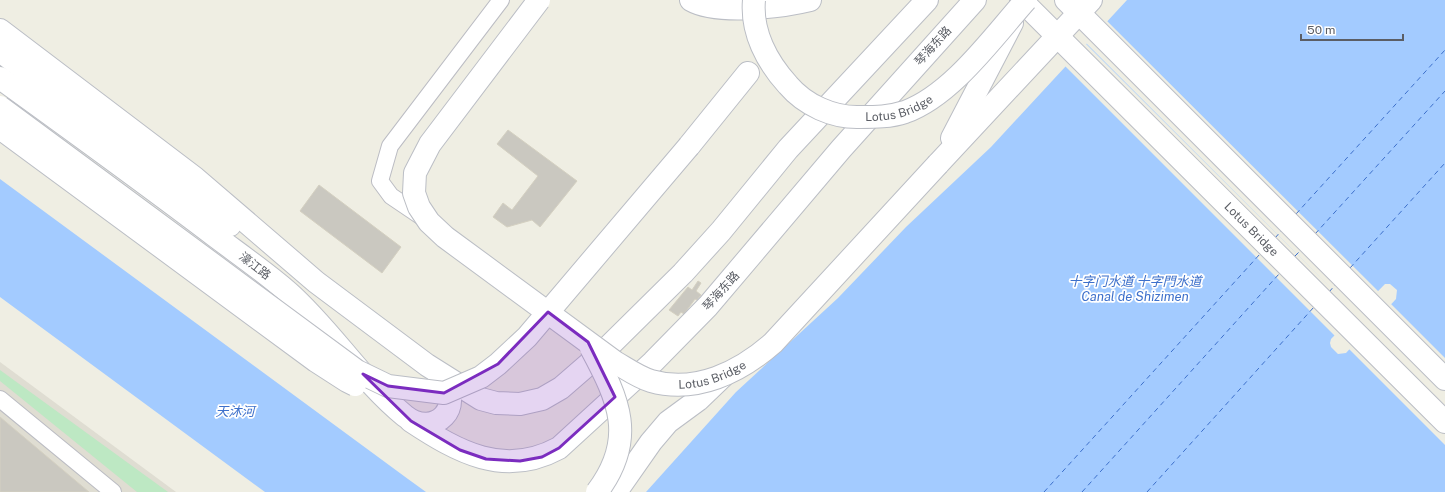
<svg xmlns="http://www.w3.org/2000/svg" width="1445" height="492" font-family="'Public Sans','Noto Sans SC',sans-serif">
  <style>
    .education { fill: #dfddd2 }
    .green { fill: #bde8c3 }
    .water { fill: #a3cbff; fill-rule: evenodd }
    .pier { fill: #efeee3 }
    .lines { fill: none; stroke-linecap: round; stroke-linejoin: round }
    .ferry { stroke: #3d70cb; stroke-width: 1; stroke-dasharray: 5 4; stroke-linecap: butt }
    .building { fill: #cac8c0; stroke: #d4d0c1 }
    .street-casing { stroke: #bbbcc3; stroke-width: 18 }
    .secondary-casing { stroke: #bbbec5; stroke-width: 24 }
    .street { stroke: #fff; stroke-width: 16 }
    .secondary { stroke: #fff; stroke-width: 22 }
    .secondary-bridge-casing { stroke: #bbbec5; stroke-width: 24; stroke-linecap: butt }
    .secondary-bridge { stroke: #fff; stroke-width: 22 }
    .marked { fill: #7b2cbf; fill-opacity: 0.2; stroke: #7b2cbf; stroke-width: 3; stroke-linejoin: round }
    .labels { text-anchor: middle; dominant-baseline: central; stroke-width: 3.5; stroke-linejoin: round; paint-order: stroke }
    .street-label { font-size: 12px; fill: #5b5e65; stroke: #fff }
    .water-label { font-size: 13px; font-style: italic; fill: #3d70cb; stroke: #fff }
  </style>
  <rect width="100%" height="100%" fill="#efeee3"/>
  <polygon class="education" points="0,362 176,492 0,492"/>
  <polygon class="green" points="0,370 168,492 137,492 0,381"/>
  <g class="water">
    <path d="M 1127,0 L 1445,0 L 1445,492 L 646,492 L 736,392 L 838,298 L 906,227 L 991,147 ZM 1385,284 L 1390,284 L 1397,290 L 1396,299 L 1346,353 L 1338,354 L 1331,347 L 1330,343 L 1331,339 Z"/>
    <polygon points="0,179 408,479 426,492 265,492 0,297"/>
  </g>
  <g class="pier">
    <polygon points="1106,20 1379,292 1336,337 1064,65 1085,43 1335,292 1085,42"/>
    <polygon points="1390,303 1445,358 1445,445 1348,348"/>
  </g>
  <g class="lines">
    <g class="ferry">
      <polyline points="1296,214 1445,50"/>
      <polyline points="1315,234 1445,91"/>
      <polyline points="1275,238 1282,230"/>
      <polyline points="1295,256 1301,250"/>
      <polyline points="1350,268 1445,163"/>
      <polyline points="1329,292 1336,284"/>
      <polyline points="1044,492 1260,254"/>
      <polyline points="1082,492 1279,274"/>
      <polyline points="1147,492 1314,307"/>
    </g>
  </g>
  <g class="building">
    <polygon points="508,130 577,181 540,227 532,220 507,227 493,217 503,203 512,210 538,176 497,144"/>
    <polygon points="319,185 401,247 382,273 300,211"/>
    <polygon points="698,281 701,283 696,291 701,295 697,300 695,299 684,314 681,312 678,316 669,310 688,287 692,290"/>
    <polygon points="0,417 89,492 0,492"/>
  </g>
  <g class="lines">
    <defs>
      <g id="street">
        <polyline points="425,219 391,196 380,181 390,146 501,0"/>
        <polyline points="0,399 113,492"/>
      </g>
      <g id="secondary">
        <path d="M 691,0 C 717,15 781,7 810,0"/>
        <path id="s1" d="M 1021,0 L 1445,422"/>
        <polyline points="1066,0 1445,379"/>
        <polyline points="0,30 195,178 316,282 427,365 481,399 496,403 520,404 542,399 561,388 606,349 683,273 721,231 788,149 927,0"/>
        <polyline points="0,51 230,225"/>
        <path d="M 0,78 C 72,130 144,182 215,236 C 239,254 265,272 288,292 C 331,330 361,380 405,416 C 434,439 468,406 439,377"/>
        <polyline points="952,138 1012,23"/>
        <polyline points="689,146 748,73"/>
        <polyline points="938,164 1091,0"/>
        <path d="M 411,421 C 458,452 504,478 559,448 L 653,362 L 708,306 L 841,149 L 975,0"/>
        <polyline points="616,492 651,442 668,422 698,400 723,376"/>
      </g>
    </defs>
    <use href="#street" class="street-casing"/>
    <use href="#secondary" class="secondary-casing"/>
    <use href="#street" class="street"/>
    <use href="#secondary" class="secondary"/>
    <defs>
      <g id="secondary-bridge">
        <path id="s2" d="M 539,0 L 430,144 L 415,173 L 414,193 L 419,207 L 429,222 L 445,237 L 615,362 C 627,369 638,377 651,381 C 696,394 740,372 773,343 L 938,164"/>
        <path id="s3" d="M 754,0 C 751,32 767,62 788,85 C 805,105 833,118 860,117 C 875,117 890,117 905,112 C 952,95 993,37 1026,0"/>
        <polyline points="0,107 357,371 388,386 444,393 481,377 498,364 527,337 689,146"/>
        <polyline points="0,128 316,361 347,381 355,385"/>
        <path d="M 591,348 C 619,400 637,439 597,492"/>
      </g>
    </defs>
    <use href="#secondary-bridge" class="secondary-bridge-casing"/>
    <use href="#secondary-bridge" class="secondary-bridge"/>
  </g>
  <path class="marked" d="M 548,312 L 588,342 L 615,397 L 559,448 L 542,457 L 520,461 L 486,459 L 460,450 L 411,421 L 363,374 L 388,386 L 444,393 L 498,364 Z"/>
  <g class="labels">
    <g class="street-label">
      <text transform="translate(933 46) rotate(-48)">琴海东路</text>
      <text stroke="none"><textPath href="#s3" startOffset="216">Lotus Bridge</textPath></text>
      <text stroke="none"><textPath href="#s1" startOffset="325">Lotus Bridge</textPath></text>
      <text transform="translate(255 266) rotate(38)">濠江路</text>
      <text transform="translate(721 291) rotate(-48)">琴海东路</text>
      <text stroke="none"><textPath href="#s2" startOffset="603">Lotus Bridge</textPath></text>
    </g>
    <g class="water-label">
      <text x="1135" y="281">十字门水道 十字門水道<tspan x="1135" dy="15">Canal de Shizimen</tspan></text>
      <text x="235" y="411">天沐河</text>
    </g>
  </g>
  <path d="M1301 34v6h102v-6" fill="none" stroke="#5b5e65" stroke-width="2"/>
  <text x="1307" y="34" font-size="12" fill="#5b5e65" stroke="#ffffff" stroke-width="3" paint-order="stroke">50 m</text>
</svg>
